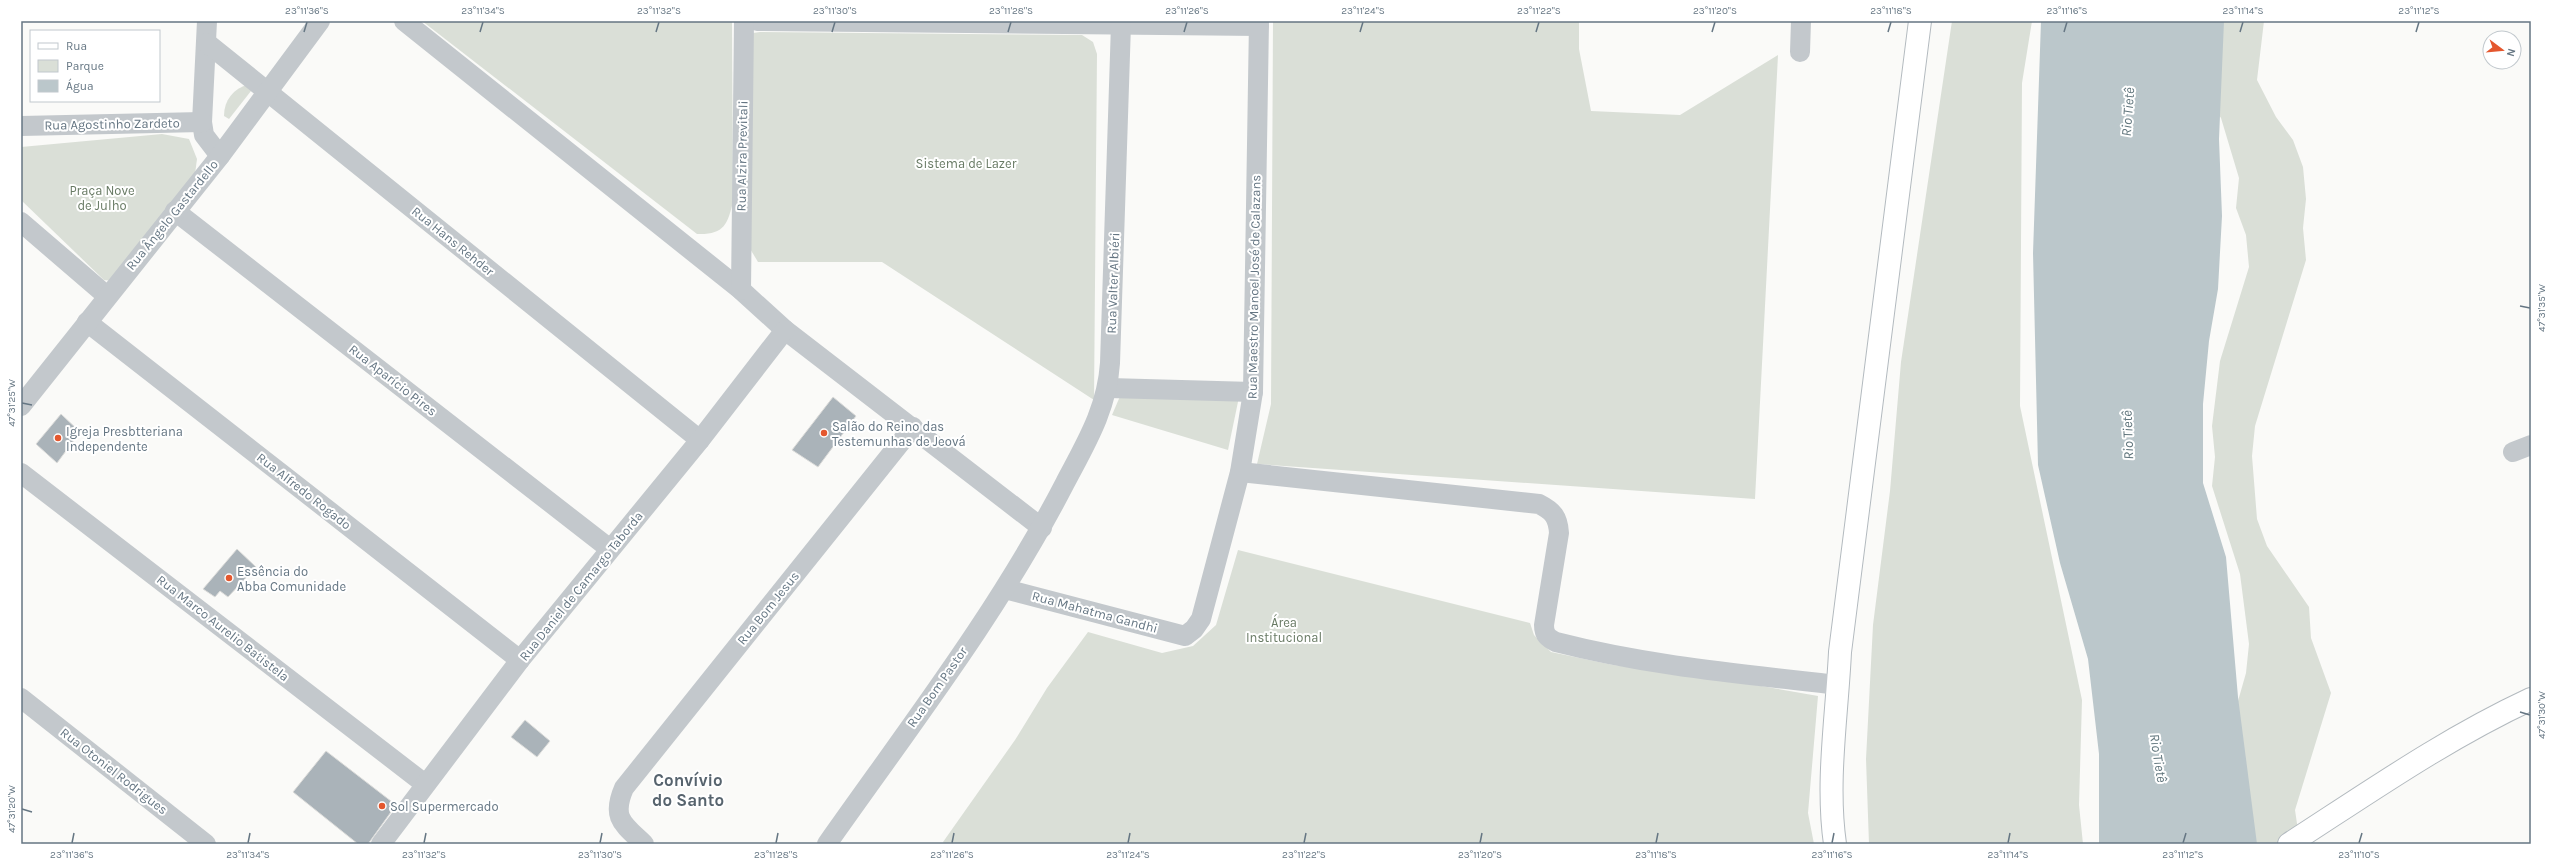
<svg xmlns="http://www.w3.org/2000/svg" width="2552" height="865" font-family="Karla,sans-serif">
  <style>
    .green { fill: #dadfd7 }
    .water { fill: #bbc7cb }
    .building { fill: #aab3b9; stroke: #dcdcda }
    .lines { fill: none; stroke-linecap: round; stroke-linejoin: round }
    .secondary-casing { stroke: #b3babf; stroke-width: 24 }
    .street { stroke: #c3c8cc; stroke-width: 20 }
    .secondary { stroke: #fff; stroke-width: 22 }
    .ticks { fill: none; stroke: #657683; stroke-width: 1.5 }
    .poi-dot { fill: #e4572e; stroke: #fff; stroke-width: 1.5 }
    .labels { text-anchor: middle; dominant-baseline: central; stroke-width: 4; stroke-linejoin: round; paint-order: stroke }
    .street-label { font-size: 13px; fill: #657683; stroke: #fff }
    .park-label { font-size: 13px; fill: #687a64; stroke: #fff }
    .poi-label { font-size: 13px; fill: #657683; stroke: #fff; text-anchor: start }
    .water-label { font-size: 14px; font-style: italic; fill: #60757c; stroke: #fff }
    .district-label { font-size: 17px; font-weight: bold; fill: #57646e; stroke: #fff }
    .neatline { fill: none; stroke: #657683; stroke-width: 1.5 }
    .ticks-label { font-size: 10px; text-anchor: middle; fill: #657683 }
  </style>
  <rect width="100%" height="100%" fill="#fafaf8"/>
  <g class="green">
    <path d="M 422,21 L 732,21 L 733,201 C 728,225 723,235 697,234 Z"/>
    <polygon points="1273,21 1579,21 1579,49 1591,111 1680,115 1778,55 1755,499 1257,464 1271,404"/>
    <polygon points="1952,21 2032,21 2022,83 2020,406 2082,700 2079,805 2083,844 1869,844 1866,759 1873,625 1890,491 1901,362"/>
    <polygon points="2165,21 2264,21 2257,80 2276,117 2293,140 2303,167 2306,199 2303,228 2306,260 2255,426 2252,456 2257,519 2267,546 2309,607 2311,638 2331,693 2295,810 2300,844 2245,844 2238,701 2246,673 2249,644 2240,574 2212,486 2215,457 2212,426 2220,361 2249,267 2246,235 2236,208 2239,178 2221,118 2200,88"/>
    <polygon points="760,32 1082,35 1093,42 1097,54 1094,400 882,262 758,262 746,242 753,33"/>
    <path d="M 249,84 L 251,91 L 229,119 L 224,116 C 224,100 233,89 249,84 Z"/>
    <polygon points="162,134 189,139 197,159 195,174 113,281 104,280 21,200 21,147"/>
    <polygon points="1121,394 1239,397 1228,450 1112,415"/>
    <polygon points="1238,550 1530,623 1534,635 1551,652 1613,665 1704,676 1818,696 1808,813 1814,844 944,844 943,842 1015,740 1047,688 1088,632 1162,653 1193,646 1216,625"/>
  </g>
  <polygon class="water" points="2041,21 2224,21 2219,139 2222,216 2218,289 2209,341 2203,404 2203,483 2226,557 2238,697 2257,844 2099,844 2099,754 2088,659 2060,563 2038,465 2033,253"/>
  <g class="building">
    <polygon points="833,397 856,416 818,467 792,450"/>
    <polygon points="61,414 80,432 57,463 36,444"/>
    <polygon points="237,549 256,567 228,597 220,591 215,597 203,589"/>
    <polygon points="525,720 550,741 537,757 511,737"/>
    <polygon points="326,751 396,805 368,844 358,844 293,792"/>
  </g>
  <g class="lines">
    <defs>
      <g id="secondary">
        <path d="M 1835,844 C 1826,782 1837,715 1840,652 L 1920,21"/>
        <path d="M 2289,844 C 2368,793 2445,739 2531,699"/>
      </g>
    </defs>
    <use href="#secondary" class="secondary-casing"/>
    <g class="street">
      <polyline points="207,21 202,122 204,135 220,156"/>
      <polyline points="404,21 741,290 785,330 1042,528"/>
      <polyline points="757,21 1259,26"/>
      <polyline points="207,43 700,440"/>
      <polyline points="1800,52 1801,21"/>
      <polyline points="21,126 202,122"/>
      <polyline points="175,211 610,549"/>
      <polyline points="21,222 107,296"/>
      <polyline points="741,290 744,21"/>
      <polyline points="87,322 520,660"/>
      <polyline points="1109,388 1253,392"/>
      <polyline points="21,406 220,156 320,21"/>
      <polyline points="2513,452 2531,445"/>
      <path d="M 1240,472 L 1539,504 C 1553,511 1558,517 1559,533 L 1544,625 C 1544,635 1548,638 1556,642 C 1649,666 1743,674 1838,685"/>
      <polyline points="21,473 425,784"/>
      <polyline points="1005,589 1185,636 1194,629 1201,619 1240,472 1253,392 1259,21"/>
      <polyline points="21,698 206,844"/>
      <polyline points="381,844 520,660 700,440 785,330"/>
      <path d="M 644,844 C 623,824 611,818 624,788 L 913,427"/>
      <path d="M 827,844 C 910,726 999,611 1065,483 C 1086,443 1107,409 1110,363 L 1121,24"/>
    </g>
    <use href="#secondary" class="secondary"/>
  </g>
  <path class="ticks" d="M 304,32 L 307,22M 480,32 L 483,22M 656,32 L 659,22M 832,32 L 835,22M 1008,32 L 1011,22M 1184,32 L 1187,22M 1360,32 L 1363,22M 1536,32 L 1539,22M 1712,32 L 1715,22M 1888,32 L 1891,22M 2064,32 L 2067,22M 2240,32 L 2243,22M 2416,32 L 2419,22M 2520,306 L 2530,308M 22,403 L 32,405M 2520,712 L 2530,715M 22,809 L 32,812M 72,843 L 74,833M 248,843 L 250,833M 424,843 L 426,833M 600,843 L 602,833M 776,843 L 778,833M 952,843 L 954,833M 1128,843 L 1130,833M 1304,843 L 1306,833M 1480,843 L 1482,833M 1656,843 L 1658,833M 1832,843 L 1834,833M 2008,843 L 2010,833M 2183,843 L 2186,833M 2359,843 L 2362,833"/>
  <g class="poi-dot">
    <circle cx="824" cy="433" r="4"/>
    <circle cx="58" cy="438" r="4"/>
    <circle cx="229" cy="578" r="4"/>
    <circle cx="382" cy="806" r="4"/>
  </g>
  <g class="labels">
    <g class="street-label">
      <text transform="translate(112 124) rotate(-1)">Rua Agostinho Zardeto</text>
      <text transform="translate(742 156) rotate(-89)">Rua Alzira Previtali</text>
      <text transform="translate(172 215) rotate(-51)">Rua Ângelo Gastardello</text>
      <text transform="translate(453 241) rotate(39)">Rua Hans Rehder</text>
      <text transform="translate(1113 283) rotate(-88)">Rua Valter Albiéri</text>
      <text transform="translate(1254 287) rotate(-89)">Rua Maestro Manoel José de Calazans</text>
      <text transform="translate(393 380) rotate(38)">Rua Aparício Pires</text>
      <text transform="translate(304 491) rotate(38)">Rua Alfredo Rogado</text>
      <text transform="translate(581 586) rotate(-51)">Rua Daniel de Camargo Taborda</text>
      <text transform="translate(768 608) rotate(-51)">Rua Bom Jesus</text>
      <text transform="translate(1095 612) rotate(15)">Rua Mahatma Gandhi</text>
      <text transform="translate(223 628) rotate(38)">Rua Marco Aurelio Batistela</text>
      <text transform="translate(937 687) rotate(-55)">Rua Bom Pastor</text>
      <text transform="translate(114 771) rotate(38)">Rua Otoniel Rodrigues</text>
    </g>
    <g class="park-label">
      <text x="966" y="163">Sistema de Lazer</text>
      <text x="102" y="190">Praça Nove<tspan x="102" dy="15">de Julho</tspan></text>
      <text x="1284" y="622">Área<tspan x="1284" dy="15">Institucional</tspan></text>
    </g>
    <g class="poi-label">
      <text x="832" y="426">Salão do Reino das<tspan x="832" dy="15">Testemunhas de Jeová</tspan></text>
      <text x="66" y="431">Igreja Presbtteriana<tspan x="66" dy="15">Independente</tspan></text>
      <text x="237" y="571">Essência do<tspan x="237" dy="15">Abba Comunidade</tspan></text>
      <text x="390" y="806">Sol Supermercado</text>
    </g>
    <g class="water-label">
      <text transform="translate(2128 112) rotate(-86)">Rio Tietê</text>
      <text transform="translate(2128 435) rotate(-92)">Rio Tietê</text>
      <text transform="translate(2158 758) rotate(81)">Rio Tietê</text>
    </g>
    <g class="district-label">
      <text x="688" y="780">Convívio<tspan x="688" dy="20">do Santo</tspan></text>
    </g>
  </g>
  <rect width="2552" height="865" fill="none" stroke="#ffffff" stroke-width="44"/>
  <rect x="30" y="30" width="130" height="72" fill="#ffffff" stroke="#c1c8cd"/>
  <rect x="38" y="43" width="20" height="6" fill="#ffffff" stroke="#c1c8cd"/>
  <text x="66" y="50" font-size="12" fill="#657683">Rua</text>
  <rect x="38" y="60" width="20" height="12" fill="#dadfd7" stroke="#c1c8cd"/>
  <text x="66" y="70" font-size="12" fill="#657683">Parque</text>
  <rect x="38" y="80" width="20" height="12" fill="#bbc7cb" stroke="#c1c8cd"/>
  <text x="66" y="90" font-size="12" fill="#657683">Água</text>
  <g transform="translate(2502 50) rotate(106)"><circle r="19" fill="#ffffff" stroke="#c1c8cd"/>
  <path d="M0-3L7 15L0 10L-7 15Z" fill="#e4572e"/>
  <text y="-6" font-size="11" font-weight="bold" text-anchor="middle" fill="#657683">N</text>
  </g>
  <rect x="22" y="22" width="2508" height="821" class="neatline"/>
  <g class="ticks-label">
    <text x="307" y="14">23°11'36"S</text>
    <text x="483" y="14">23°11'34"S</text>
    <text x="659" y="14">23°11'32"S</text>
    <text x="835" y="14">23°11'30"S</text>
    <text x="1011" y="14">23°11'28"S</text>
    <text x="1187" y="14">23°11'26"S</text>
    <text x="1363" y="14">23°11'24"S</text>
    <text x="1539" y="14">23°11'22"S</text>
    <text x="1715" y="14">23°11'20"S</text>
    <text x="1891" y="14">23°11'18"S</text>
    <text x="2067" y="14">23°11'16"S</text>
    <text x="2243" y="14">23°11'14"S</text>
    <text x="2419" y="14">23°11'12"S</text>
    <text transform="translate(2541 308) rotate(-90)" y="4">47°31'35"W</text>
    <text transform="translate(11 403) rotate(-90)" y="4">47°31'25"W</text>
    <text transform="translate(2541 715) rotate(-90)" y="4">47°31'30"W</text>
    <text transform="translate(11 809) rotate(-90)" y="4">47°31'20"W</text>
    <text x="72" y="858">23°11'36"S</text>
    <text x="248" y="858">23°11'34"S</text>
    <text x="424" y="858">23°11'32"S</text>
    <text x="600" y="858">23°11'30"S</text>
    <text x="776" y="858">23°11'28"S</text>
    <text x="952" y="858">23°11'26"S</text>
    <text x="1128" y="858">23°11'24"S</text>
    <text x="1304" y="858">23°11'22"S</text>
    <text x="1480" y="858">23°11'20"S</text>
    <text x="1656" y="858">23°11'18"S</text>
    <text x="1832" y="858">23°11'16"S</text>
    <text x="2008" y="858">23°11'14"S</text>
    <text x="2183" y="858">23°11'12"S</text>
    <text x="2359" y="858">23°11'10"S</text>
  </g>
</svg>
